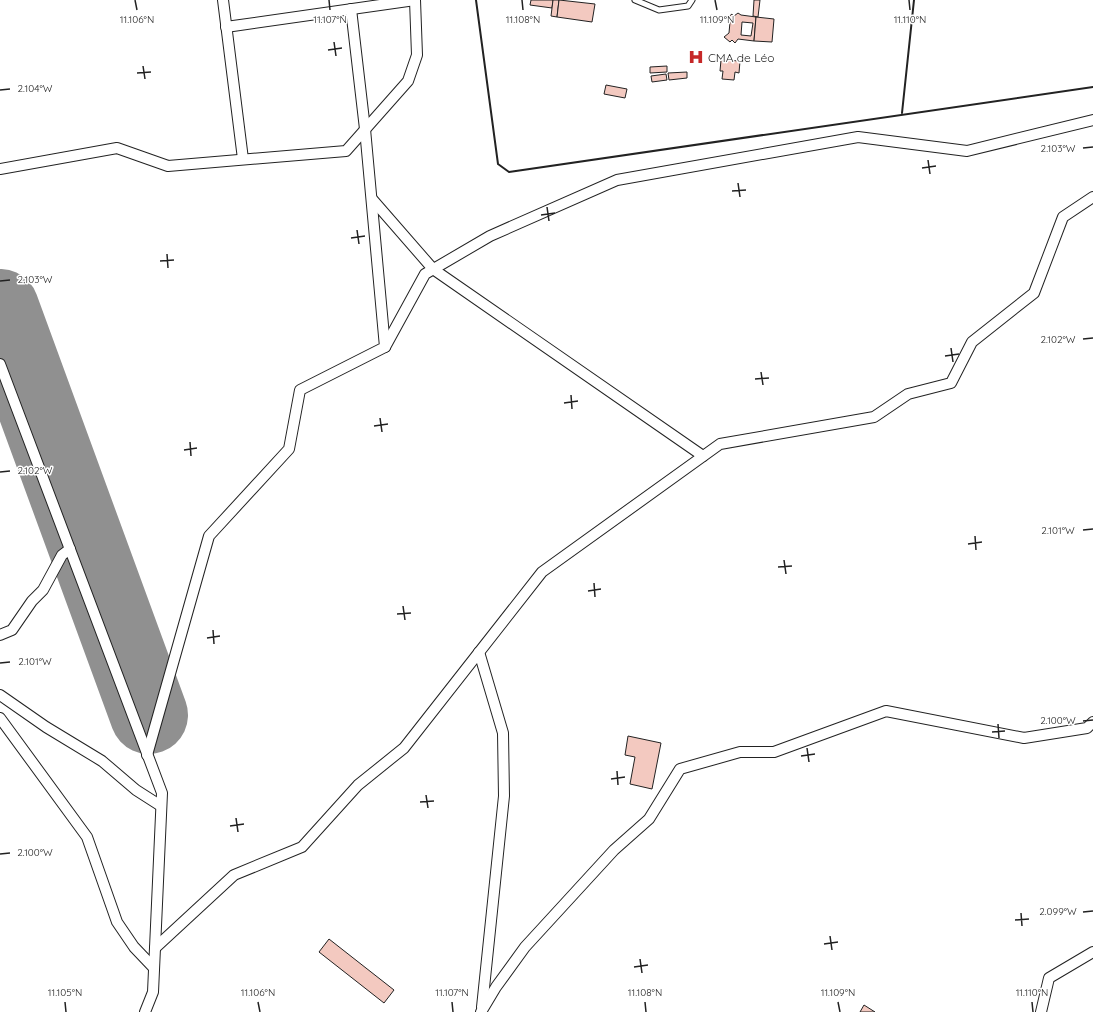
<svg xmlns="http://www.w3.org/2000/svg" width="1093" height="1012" font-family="Quicksand,sans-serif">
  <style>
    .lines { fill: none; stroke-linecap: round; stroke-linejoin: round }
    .runway { stroke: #909090; stroke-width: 78 }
    .building { fill: #f3c9c0; stroke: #222; fill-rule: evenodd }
    .lane-casing { stroke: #222; stroke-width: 7 }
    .street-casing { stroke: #222; stroke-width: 12 }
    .lane { stroke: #fff; stroke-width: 5 }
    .street { stroke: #fff; stroke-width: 10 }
    .wall { stroke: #222; stroke-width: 2 }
    .ticks { fill: none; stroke: #222; stroke-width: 1.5 }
    .labels { text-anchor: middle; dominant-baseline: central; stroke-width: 3; stroke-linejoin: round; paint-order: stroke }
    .poi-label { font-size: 12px; fill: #222; stroke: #fff; text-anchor: start }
    .ticks-label { font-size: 10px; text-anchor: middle; fill: #222; stroke: #fff; stroke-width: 3; stroke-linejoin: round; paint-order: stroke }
  </style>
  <rect width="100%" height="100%" fill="#fff"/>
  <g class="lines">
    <polyline class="runway" points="0,308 149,715"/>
  </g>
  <g class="building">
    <polygon points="531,0 553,0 552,8 530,5"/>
    <polygon points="553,0 559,0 557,17 551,16"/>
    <polygon points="559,0 595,4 592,22 557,17"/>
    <polygon points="754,0 760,0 758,17 753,16"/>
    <path d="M 738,13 L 741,15 L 756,17 L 754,41 L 738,39 L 735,43 L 732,40 L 730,42 L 724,37 L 729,33 L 730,22 L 727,18 L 732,14 L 734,16 ZM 742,22 L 753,23 L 751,36 L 741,35 Z"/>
    <polygon points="756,17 774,19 772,42 754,41"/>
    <polygon points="721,60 740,61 739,73 735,72 734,80 722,79 723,71 720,71"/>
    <polygon points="667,66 667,72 650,73 650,67"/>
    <polygon points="687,72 687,78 669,80 668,73"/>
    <polygon points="666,74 667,80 652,82 651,76"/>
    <polygon points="606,85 627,89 625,98 604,94"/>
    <polygon points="628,736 661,743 652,789 630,784 635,757 625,755"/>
    <polygon points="329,939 394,990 384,1003 319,952"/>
    <polygon points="864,1005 875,1012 860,1012"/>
  </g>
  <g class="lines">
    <defs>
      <polyline id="lane" points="635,0 659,10 688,6 692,0"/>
      <g id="street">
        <polyline points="223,0 243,159"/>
        <polyline points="226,27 415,0"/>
        <polyline points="0,169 117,148 168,166 346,151 408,81 417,55 415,0"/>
        <polyline points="372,199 433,269 703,456"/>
        <polyline points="385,347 425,274 490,236 617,180 858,137 967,151 1093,120"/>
        <polyline points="0,364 162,793 153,992 145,1012"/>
        <polyline points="0,635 12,630 32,601 43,590 62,555 70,549"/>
        <polyline points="479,652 503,733 504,796 482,1007"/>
        <polyline points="0,695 46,727 102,761 136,790 161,806"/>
        <polyline points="0,718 87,837 117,922 134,947 154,968"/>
        <polyline points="147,755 209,536 289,449 300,390 385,347 365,129 351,9"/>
        <polyline points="155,948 234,875 302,847 358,785 404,748 542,572 720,444 874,417 908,394 951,383 972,342 1034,293 1063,217 1093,197"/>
        <polyline points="481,1012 496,987 525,947 614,850 649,819 680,769 740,752 774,752 886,711 1024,738 1087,728 1093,722"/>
        <polyline points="1041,1012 1049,978 1093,952"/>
      </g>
    </defs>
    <use href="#lane" class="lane-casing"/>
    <use href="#street" class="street-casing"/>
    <use href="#lane" class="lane"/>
    <use href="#street" class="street"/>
    <g class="wall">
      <polyline points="476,0 498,164 509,172 1093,87"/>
      <polyline points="902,113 914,0"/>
    </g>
  </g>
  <path class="ticks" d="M 135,0 L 137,10M 329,0 L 330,10M 522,0 L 523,10M 715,0 L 717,10M 909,0 L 910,10M 334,42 L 336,56M 328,50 L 342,48M 143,66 L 145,79M 137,73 L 151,72M 0,90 L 10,89M 1083,148 L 1093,147M 928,160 L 930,174M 922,168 L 936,166M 738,183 L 740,197M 732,191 L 746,190M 547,207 L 549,221M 541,215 L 555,213M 357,230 L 359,244M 351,238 L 365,236M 167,254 L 168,268M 160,261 L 174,260M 0,281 L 10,280M 1083,339 L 1093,338M 951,348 L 953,362M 945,356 L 959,354M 761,372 L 763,385M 755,379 L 769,378M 571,395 L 572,409M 564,403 L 578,401M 380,418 L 382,432M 374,426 L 388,424M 190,442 L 191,456M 184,450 L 197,448M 0,472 L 10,471M 1083,530 L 1093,529M 975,536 L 976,550M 968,544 L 982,542M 784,560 L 786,574M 778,567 L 792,566M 594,583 L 595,597M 588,591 L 601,589M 403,606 L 405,620M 397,614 L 411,613M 213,630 L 214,644M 207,638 L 220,636M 0,663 L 10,662M 1083,721 L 1093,720M 998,724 L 999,738M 992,732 L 1005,731M 807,748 L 809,762M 801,756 L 815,754M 617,771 L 618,785M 611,779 L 625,777M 426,795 L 428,808M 420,802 L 434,801M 236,818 L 238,832M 230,826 L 244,824M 0,854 L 10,853M 1083,912 L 1093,911M 1021,913 L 1022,926M 1015,920 L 1029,919M 830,936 L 832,950M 824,944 L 838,942M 640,959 L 642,973M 634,967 L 648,965M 65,1002 L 66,1012M 258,1002 L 260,1012M 452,1002 L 453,1012M 645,1002 L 646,1012M 838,1002 L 840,1012M 1032,1002 L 1033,1012"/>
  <defs>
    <symbol id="hospital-bare" viewBox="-9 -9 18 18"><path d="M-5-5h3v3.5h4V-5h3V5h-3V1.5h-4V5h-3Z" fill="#c62828" stroke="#fff" stroke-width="2.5" paint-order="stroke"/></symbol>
  </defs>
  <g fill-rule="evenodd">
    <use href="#hospital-bare" x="685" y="46" width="22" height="22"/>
  </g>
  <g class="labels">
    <g class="poi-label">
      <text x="708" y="57">CMA de Léo</text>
    </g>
  </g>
  <g class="ticks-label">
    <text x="137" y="23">11.106°N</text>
    <text x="330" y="23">11.107°N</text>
    <text x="523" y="23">11.108°N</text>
    <text x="717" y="23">11.109°N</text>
    <text x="910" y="23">11.110°N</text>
    <text x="35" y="92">2.104°W</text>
    <text x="1058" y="152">2.103°W</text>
    <text x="35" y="283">2.103°W</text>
    <text x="1058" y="343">2.102°W</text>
    <text x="35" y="474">2.102°W</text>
    <text x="1058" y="534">2.101°W</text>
    <text x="35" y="665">2.101°W</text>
    <text x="1058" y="724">2.100°W</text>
    <text x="35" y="856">2.100°W</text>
    <text x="1058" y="915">2.099°W</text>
    <text x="65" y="996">11.105°N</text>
    <text x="258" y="996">11.106°N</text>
    <text x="452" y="996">11.107°N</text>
    <text x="645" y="996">11.108°N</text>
    <text x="838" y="996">11.109°N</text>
    <text x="1032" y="996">11.110°N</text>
  </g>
</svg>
